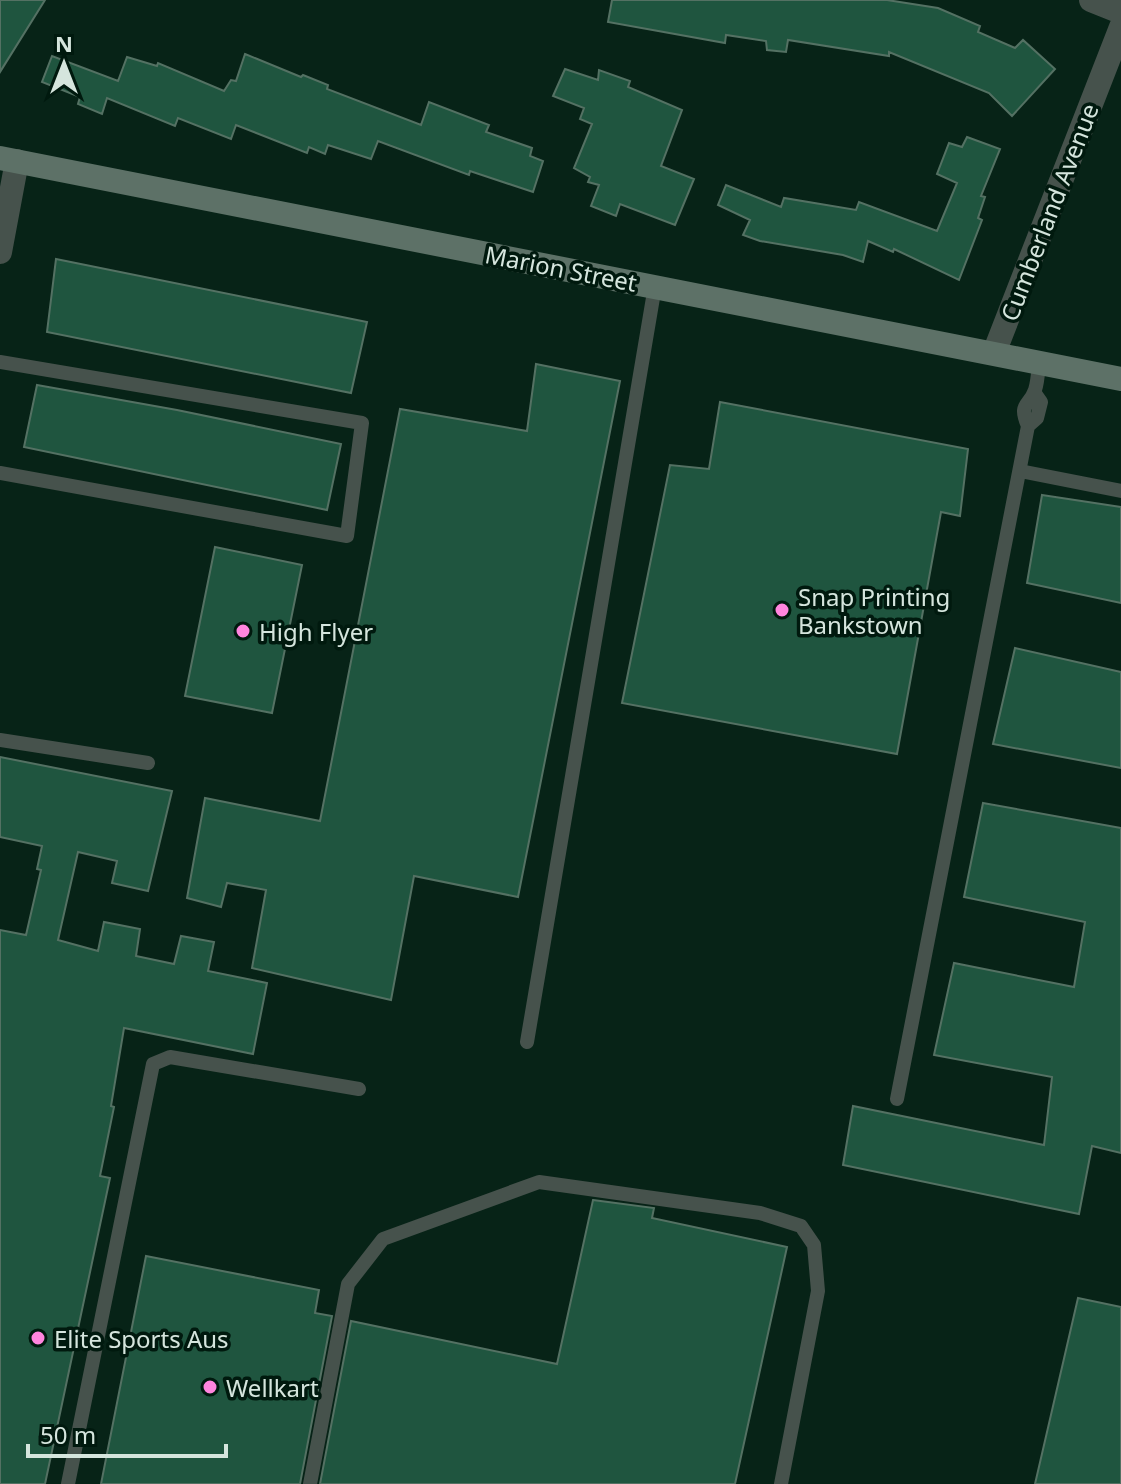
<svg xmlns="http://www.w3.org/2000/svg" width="1121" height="1484" viewBox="0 0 1121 1484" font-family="'Noto Sans',sans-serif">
  <rect width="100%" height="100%" fill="#072317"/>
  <path fill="#1f553f" stroke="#547163" stroke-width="2" d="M0,0H45L0,72Z
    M612,0H887L938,8L980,26L978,32L1015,48L1023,40L1055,69L1012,116L989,93L889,52V56L788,40L786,52L767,50L766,41L726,35L725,43L608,22Z
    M245,54L301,77L303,75L328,85L327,89L421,125L429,102L489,125L486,132L532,148L530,156L543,161L533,192L470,171L469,175L378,141L371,159L328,145L325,154L309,147L307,153L236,125L231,139L178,118L175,126L107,98L102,114L78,104L80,97L42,82L52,56L118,81L127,57L157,66L158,63L224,91L231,80L236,81Z
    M565,69L598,80L599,70L630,81L628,87L682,110L661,166L694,179L675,225L620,204L616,216L591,206L599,185L588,182L590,177L574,168L592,124L580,119L584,108L553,96Z
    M967,137L1000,149L981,196L985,197L978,218L982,220L959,280L894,249L893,252L868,241L863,262L843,255L760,241L743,235L750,220L718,205L726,185L781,207L784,198L856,210L859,202L937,231L957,183L937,174L949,143L962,147Z
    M56,259L367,322L351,393L47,332Z
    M536,364L620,381L518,897L414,876L391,1000L252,968L266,890L227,883L221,907L187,898L205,798L320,821L400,409L527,431Z
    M37,385L177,410L341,444L327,510L24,447Z
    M720,402L968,449L960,516L941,512L897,754L622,703L670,465L709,469Z
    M1042,495L1121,507V603L1027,583Z
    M215,547L302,565L272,713L185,696Z
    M1015,648L1121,672V768L993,744Z
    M0,757L172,791L148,891L112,883L117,861L78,852L58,940L98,951L104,922L140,929L136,956L174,964L181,936L214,942L208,971L267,983L253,1054L124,1028L111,1106L114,1107L100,1176L110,1178L45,1484H0V930L26,935L41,870L37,869L42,846L0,837Z
    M983,803L1121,828V1153L1092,1146L1079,1214L843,1165L853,1106L1044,1145L1052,1077L934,1055L954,963L1074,987L1085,922L964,897Z
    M593,1200L654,1208L652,1218L787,1247L735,1484H320L351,1321L557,1364Z
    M146,1256L319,1290L315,1313L332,1316L300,1484H101Z
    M1078,1298L1121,1307V1484H1035Z"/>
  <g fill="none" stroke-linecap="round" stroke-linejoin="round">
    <path stroke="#46524c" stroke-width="14" d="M0,362L362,423L347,536L0,473
      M1028,426L1037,418L1041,402L1034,392
      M1020,471L1121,491
      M0,740L148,763
      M527,1042L655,286
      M897,1099L1028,426C1018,403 1029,407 1035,390C1038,381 1038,371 1039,362
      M68,1484L153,1064L170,1057L359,1089
      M310,1484L348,1284L383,1239L539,1182L760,1213L801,1226L814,1245L818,1291L781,1484"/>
    <path stroke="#46524c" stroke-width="24" d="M1091,0L1121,12
      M994,353L1121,27"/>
    <path stroke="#46524c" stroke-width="24" d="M0,252L17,161"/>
    <path stroke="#5d7167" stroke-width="24" d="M0,158L1121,379"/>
  </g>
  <g fill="#ff85de" stroke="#00190e" stroke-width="3">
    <circle cx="782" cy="610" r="8"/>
    <circle cx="243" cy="631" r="8"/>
    <circle cx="38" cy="1338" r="8"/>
    <circle cx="210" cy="1387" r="8"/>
  </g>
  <g text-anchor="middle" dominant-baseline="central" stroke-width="7" stroke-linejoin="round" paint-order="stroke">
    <g font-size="24" fill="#d5e5dd" stroke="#00190e">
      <text transform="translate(1049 212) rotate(-69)">Cumberland Avenue</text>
      <text transform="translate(561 268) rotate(11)">Marion Street</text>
    </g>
    <g font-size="24" fill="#d5e5dd" stroke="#00190e" text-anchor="start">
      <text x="798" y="596">Snap Printing<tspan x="798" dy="28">Bankstown</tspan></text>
      <text x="259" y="631">High Flyer</text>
      <text x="54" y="1338">Elite Sports Aus</text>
      <text x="226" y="1387">Wellkart</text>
    </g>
  </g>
  <g transform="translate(64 64)" stroke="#00190e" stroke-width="6" paint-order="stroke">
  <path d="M0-6L14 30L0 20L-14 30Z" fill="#d5e5dd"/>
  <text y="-12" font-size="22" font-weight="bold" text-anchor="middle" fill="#d5e5dd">N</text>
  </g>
  <path d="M28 1444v12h198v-12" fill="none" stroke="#d5e5dd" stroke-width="4"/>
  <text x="40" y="1444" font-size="24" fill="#d5e5dd" stroke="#00190e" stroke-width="6" paint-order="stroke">50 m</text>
</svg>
